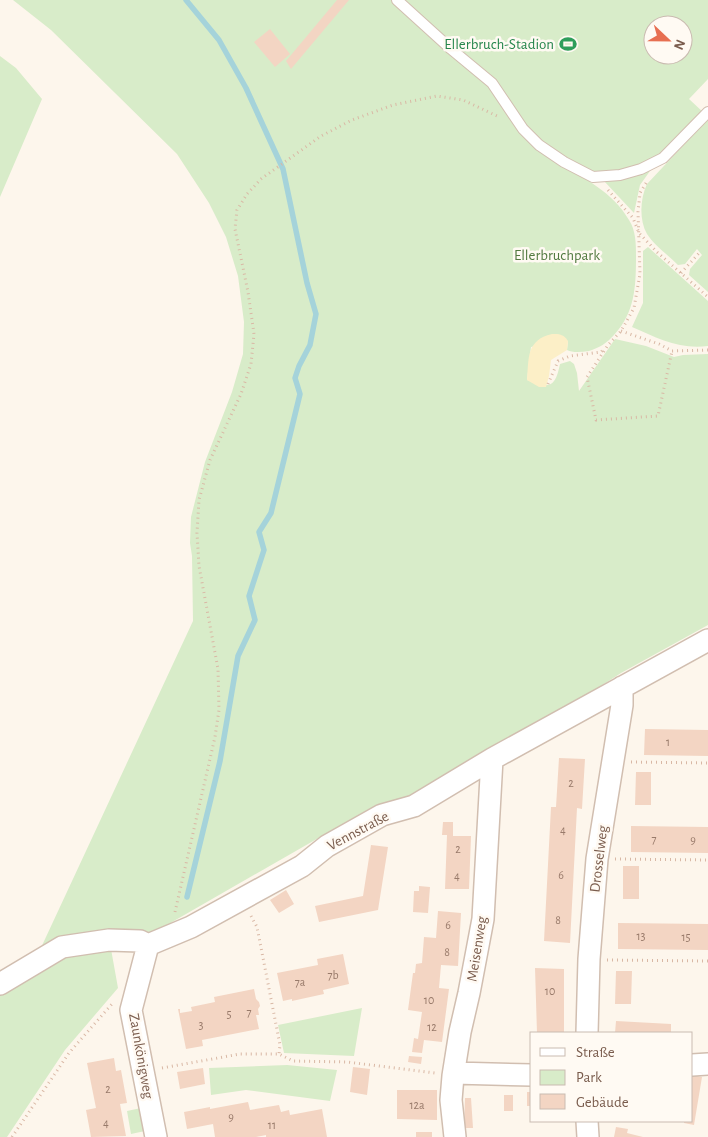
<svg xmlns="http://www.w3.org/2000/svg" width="708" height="1137" viewBox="0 0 708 1137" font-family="'Alegreya Sans',sans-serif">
  <rect width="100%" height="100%" fill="#fdf6ec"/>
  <path fill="#d8ecc9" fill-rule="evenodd" d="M13,0H708V79L689,99L704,113L683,139L641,169L593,177L555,162C583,177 613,192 629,220C636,231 636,244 636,257C636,286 635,313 614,335C607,343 599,348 589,351C581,352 573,353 567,350L568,341L531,347L527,380C549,388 555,389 560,364L570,361L574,364L577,373L579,391L615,339L646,346L674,357L683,355L708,354V625L621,673L593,691L395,806L369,809L146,937L111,949L118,988L65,1050L7,1137H0V975L39,952L193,621L192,556L190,543L191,517L205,462L232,392L243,354L244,322L238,276L226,237L209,203L177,154L51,30ZM653,25H683V55H653Z
    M0,56L16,68L42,99L0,197Z
    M708,119V292L689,275L690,269L702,255L697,249L685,264L678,265C668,255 654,245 647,234C639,220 640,199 647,184Z
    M650,171L640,185L634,213L604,181Z
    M648,247L708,301V346C680,350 657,338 632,327L643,303V251Z
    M362,1008L354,1056L284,1053L278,1025Z
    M287,1065L337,1070L330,1101L246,1090L211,1095L209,1068Z
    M141,1108L145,1131L131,1134L127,1111Z"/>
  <path fill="#fcefc7" d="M552,334C559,334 564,334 568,341L567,350L551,360L549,376L546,387H539L527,380C529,358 526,340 552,334Z"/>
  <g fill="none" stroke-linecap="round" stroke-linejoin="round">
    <path stroke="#a5d3da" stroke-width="5.5" d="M186,0L219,40L246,88L283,169L307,283L316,314L310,345L299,366L295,378L300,394L271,513L259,532L264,550L249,596L255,620L238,656L220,761L187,897"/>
  </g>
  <path fill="#f3d5c3" d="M337,0H349L291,69L286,61Z
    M270,29L290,54L275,67L254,42Z
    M645,729L708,730V756L644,755Z
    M559,758L585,759L582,809L577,808L570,943L544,941L551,807H556Z
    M636,772H651V805H635Z
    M443,822H453V836H471L469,889H445L447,835H442Z
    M631,826L708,827V853L631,852Z
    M371,845L388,847L378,910L319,922L315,906L363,896Z
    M623,866H639V899H623Z
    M419,886L430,887L428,913L413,912L414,891H419Z
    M286,890L294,904L279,913L270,900Z
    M438,911L461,913L458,966L441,965L439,988L449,989L442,1042L424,1040L422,1053L412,1052L414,1038L418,1039L422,1012L408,1010L413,973H415L416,964L422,963L424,937L436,938Z
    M618,923L708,924V950L618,949Z
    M343,954L349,984L323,990L324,994L292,1001V999L283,1001L277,973L318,965L317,959Z
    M535,968L564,969V1033H537Z
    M616,971H632L631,1004H615Z
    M254,989L256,999L259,1002L260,1006L258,1009L259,1015H256L259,1029L202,1040L203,1046L186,1049L178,1009H180V1013L192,1011L191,1007L215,1002L214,997Z
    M616,1021L671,1024V1033H615Z
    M409,1056L422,1057L421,1064L408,1062Z
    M114,1058L116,1071L121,1070L127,1103L120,1104L126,1136L91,1137L86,1110L96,1108L87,1063Z
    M353,1067L370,1069L367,1095L350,1092Z
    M203,1068L205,1084L180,1089L177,1072Z
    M692,1075L702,1077L694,1125L684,1123V1121H692Z
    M397,1090H437V1120L397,1119Z
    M527,1092H532V1106H527Z
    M504,1095H513V1111H504Z
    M465,1098H471L473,1128H464Z
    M248,1102L250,1110L279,1105L281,1112L289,1110L290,1115L322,1109L327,1137H266V1135L256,1137H215L213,1124L187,1129L184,1112L210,1107V1109Z
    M616,1127L628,1129L627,1133L643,1137H614Z
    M416,1132H432V1137H416Z"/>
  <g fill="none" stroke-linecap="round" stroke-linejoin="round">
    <g stroke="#d1beb0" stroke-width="12">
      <path id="lane" d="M397,0L451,49L492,83L523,129L539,145L564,162L593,177L620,175L641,169L663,158L708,112"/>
    </g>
    <g stroke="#d1beb0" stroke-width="24">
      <path id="street" d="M148,945L131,1010L156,1137
        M0,984L62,947L109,940L140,941L148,945L191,927L302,866L327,846L382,815L414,806L492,759L708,640
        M587,1033L589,959L597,859L622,705V687
        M692,1065L708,1064
        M454,1073L532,1075
        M587,1121L588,1137
        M455,1137L451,1100L453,1076L460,1032L469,993L483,919L492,759"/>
    </g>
    <path stroke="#d9b8a5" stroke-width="3" stroke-dasharray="1 4" stroke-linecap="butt" d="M646,183L640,193L638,212L640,274L634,308L621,331L608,345L587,377L596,420L658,416L672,351
      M608,190L633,218L639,233L657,252L708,297
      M681,273L700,252
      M621,331L659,344L672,351L708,350
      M548,384L558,361L570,356L601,352L604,349
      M631,762L708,763
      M615,859L708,860
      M175,912L215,737L219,710L218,669L199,566L197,533L199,500L210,460L241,394L251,364L254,334L248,292L235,229L237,210L247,194L261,179L321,136L352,120L393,105L437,96L463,100L497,116
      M251,916L257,927L280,1045L279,1054
      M607,960L708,961
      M162,1068L240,1054H279L293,1061L347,1062L435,1073
      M12,1137L69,1053L112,1004"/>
    <use href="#lane" stroke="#fff" stroke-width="10"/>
    <use href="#street" stroke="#fff" stroke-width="21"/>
  </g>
  <defs>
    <g id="stadium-bare" transform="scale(1.35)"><path d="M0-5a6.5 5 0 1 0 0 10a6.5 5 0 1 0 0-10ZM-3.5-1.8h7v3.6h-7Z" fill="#2e9e5b" stroke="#fffaf3" stroke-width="2.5" paint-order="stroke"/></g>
  </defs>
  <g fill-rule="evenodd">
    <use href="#stadium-bare" x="568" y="44"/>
  </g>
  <g text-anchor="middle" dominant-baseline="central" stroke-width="5" stroke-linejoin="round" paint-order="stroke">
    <g font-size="12" fill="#987a6a">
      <text x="668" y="742">1</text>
      <text x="571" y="783">2</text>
      <text x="563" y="830">4</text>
      <text x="654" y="839">7</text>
      <text x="693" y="840">9</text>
      <text x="458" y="849">2</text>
      <text x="561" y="875">6</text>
      <text x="457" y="876">4</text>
      <text x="558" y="920">8</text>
      <text x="448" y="925">6</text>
      <text x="641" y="936">13</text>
      <text x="686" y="937">15</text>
      <text x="447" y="952">8</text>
      <text x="333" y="975">7b</text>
      <text x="300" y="982">7a</text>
      <text x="550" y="991">10</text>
      <text x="429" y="1000">10</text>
      <text x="249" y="1012">7</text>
      <text x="229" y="1014">5</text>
      <text x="201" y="1025">3</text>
      <text x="432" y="1027">12</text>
      <text x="108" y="1089">2</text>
      <text x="417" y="1105">12a</text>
      <text x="231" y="1117">9</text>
      <text x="106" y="1123">4</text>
      <text x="272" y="1125">11</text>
    </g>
    <g font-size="15" fill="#27864d" stroke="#fffaf3" text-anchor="end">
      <text x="554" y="44">Ellerbruch-Stadion</text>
    </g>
    <g font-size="15" fill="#537a41" stroke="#fffaf3">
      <text x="557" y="255">Ellerbruchpark</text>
    </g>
    <g font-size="15" fill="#7a5c4d" stroke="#fffaf3">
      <text transform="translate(358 831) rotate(-28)">Vennstraße</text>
      <text transform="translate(599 859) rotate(-83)">Drosselweg</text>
      <text transform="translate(477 949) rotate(-81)">Meisenweg</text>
      <text transform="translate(141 1056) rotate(80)">Zaunkönigweg</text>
    </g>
  </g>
  <rect x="530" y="1032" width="162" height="90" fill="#fffaf3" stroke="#cabbb1"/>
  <rect x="540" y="1048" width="25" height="8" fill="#ffffff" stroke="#cabbb1"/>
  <text x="576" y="1057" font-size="15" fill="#7a5c4d">Straße</text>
  <rect x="540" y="1070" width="25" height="15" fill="#d8ecc9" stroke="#cabbb1"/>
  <text x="576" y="1082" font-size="15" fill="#7a5c4d">Park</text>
  <rect x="540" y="1094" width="25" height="15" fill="#f3d5c3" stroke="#cabbb1"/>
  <text x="576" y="1107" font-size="15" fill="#7a5c4d">Gebäude</text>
  <g transform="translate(668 40) rotate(112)"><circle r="24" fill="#fffaf3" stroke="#cabbb1"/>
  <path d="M0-4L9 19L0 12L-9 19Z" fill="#e76f51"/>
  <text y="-8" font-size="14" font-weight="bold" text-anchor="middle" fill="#7a5c4d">N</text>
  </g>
</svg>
